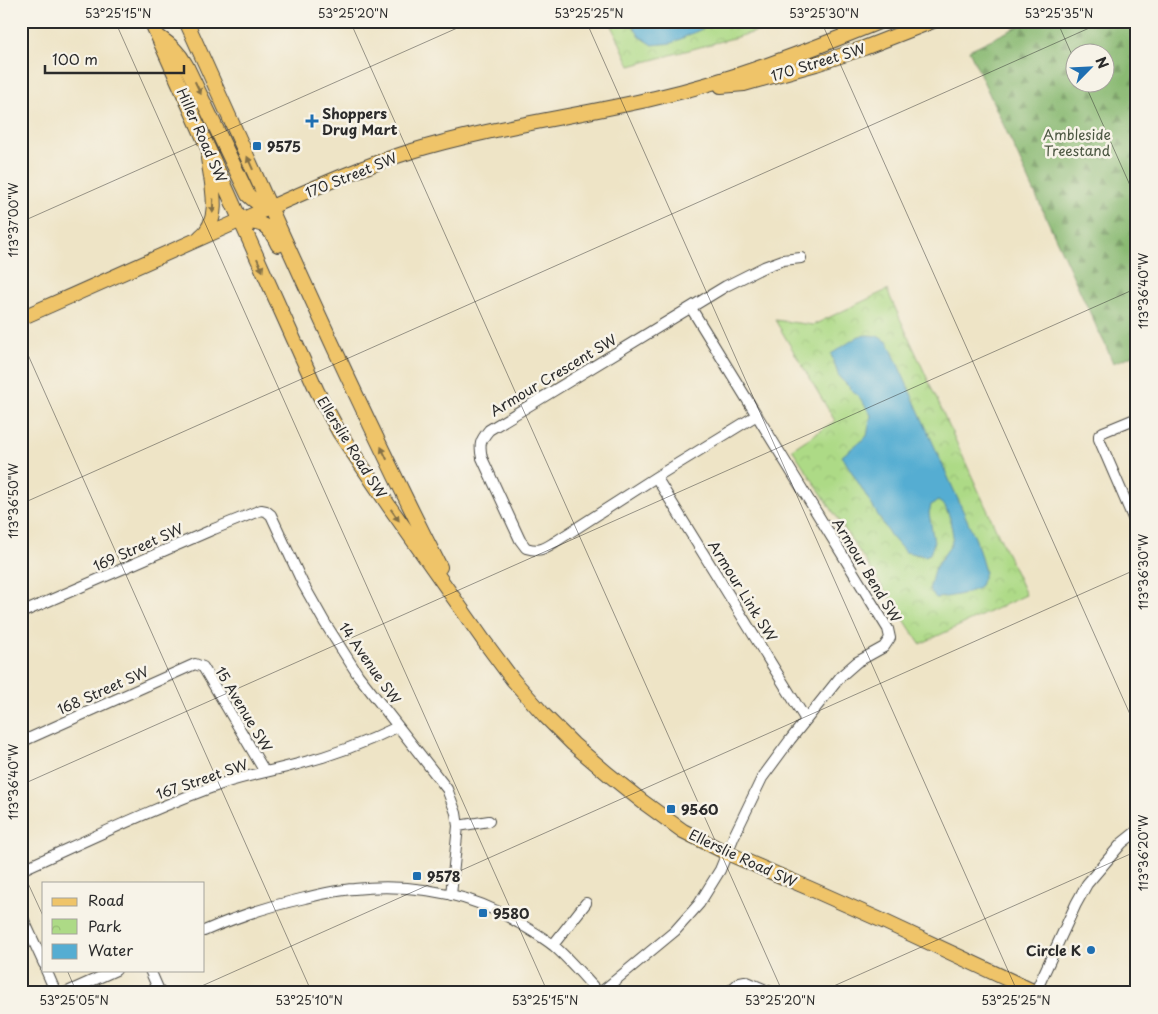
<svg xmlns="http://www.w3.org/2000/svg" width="1158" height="1014" viewBox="0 0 1158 1014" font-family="'Playpen Sans',sans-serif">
  <defs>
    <pattern id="forest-firs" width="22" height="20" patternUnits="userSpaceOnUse" patternTransform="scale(1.25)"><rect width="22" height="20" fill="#8aba73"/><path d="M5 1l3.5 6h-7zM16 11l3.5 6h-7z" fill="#71975f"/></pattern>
    <pattern id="park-crowns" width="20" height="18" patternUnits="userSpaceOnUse" patternTransform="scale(1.25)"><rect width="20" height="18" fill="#adda86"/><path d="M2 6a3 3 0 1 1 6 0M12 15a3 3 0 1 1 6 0" fill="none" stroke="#95bb74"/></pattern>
  </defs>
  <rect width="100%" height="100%" fill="#f7f3e8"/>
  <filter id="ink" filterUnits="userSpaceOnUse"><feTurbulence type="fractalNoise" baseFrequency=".02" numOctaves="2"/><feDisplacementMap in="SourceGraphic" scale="10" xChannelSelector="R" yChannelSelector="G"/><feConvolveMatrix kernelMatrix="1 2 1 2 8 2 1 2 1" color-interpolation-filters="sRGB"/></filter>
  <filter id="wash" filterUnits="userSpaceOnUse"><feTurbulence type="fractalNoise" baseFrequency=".0096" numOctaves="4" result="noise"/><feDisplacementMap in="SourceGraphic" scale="20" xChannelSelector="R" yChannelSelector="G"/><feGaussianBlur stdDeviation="1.12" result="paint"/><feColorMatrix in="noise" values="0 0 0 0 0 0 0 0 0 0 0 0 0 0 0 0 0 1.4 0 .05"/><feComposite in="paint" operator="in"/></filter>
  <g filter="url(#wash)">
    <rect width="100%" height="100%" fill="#eee4c6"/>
    <path fill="url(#forest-firs)" stroke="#5a724f" fill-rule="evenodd" d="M1030,21H1137V354L1113,363L1105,344L1097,328L969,50ZM1076,52H1106V82H1076Z"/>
    <path fill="url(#park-crowns)" stroke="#6c8258" d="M610,21H763L759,31L630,66Z
      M887,290L1026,595L920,644L792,449L835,421L775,320L813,325Z"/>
    <path fill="#55add2" stroke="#406c7e" d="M631,21H709L706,27L672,43L653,45L639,36Z
      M868,335L877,336L888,342L976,540L985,572L979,588C965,594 951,597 936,598L929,590L934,570L939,562L951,545L953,536L950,518L945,506L938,501L931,505L929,513L934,543L930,554L925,556L905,552L890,535L842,456L867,436L871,415L860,398L839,377L831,354L859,336Z"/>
  </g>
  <g filter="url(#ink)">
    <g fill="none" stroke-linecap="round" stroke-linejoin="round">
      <g stroke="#484742" stroke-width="12">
        <path id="minor" d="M757,415L656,477L555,542C543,549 540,552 526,548L520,540L482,458C479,444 480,441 489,430L726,286L764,267L783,260L801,258
          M1137,418L1103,432L1099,435V439L1137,527
          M656,477L806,720
          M21,613L214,529L261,510L266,511L271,515L303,584L325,623L358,675L447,789L456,813L458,826L451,895
          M21,742L195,664L203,667L265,772
          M458,826L489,821
          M21,870C88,840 155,807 224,783C248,775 273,771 298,764C333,755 365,743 397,727
          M21,914L44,964
          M204,931C238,916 269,906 305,898C321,894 337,890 354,889C402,884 455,890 499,912C506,915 512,919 519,923C530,930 543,937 554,946C570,960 584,977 599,993
          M553,945L586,903
          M46,970L56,993
          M150,970L160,993
          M65,993L116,970
          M600,993L675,931L699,904L720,870L734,836L762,778L790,740L841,676L857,662L884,647L890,638L888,629L691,308
          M728,993L740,982L745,981L773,993
          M1035,993L1076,904L1087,884L1122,843L1137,831"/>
      </g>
      <g stroke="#484742" stroke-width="16">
        <path id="major" d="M151,21L317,391L339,432L389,506L484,641L513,680L545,716L573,744L608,774L643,802L683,831L727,853L811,889L883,921L1037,993
          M186,21C269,204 349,388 440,567
          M159,37C171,45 179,52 186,65L248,195C255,202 261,206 270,207
          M721,86L744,84L816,64L864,48L933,21
          M241,221C264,223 268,224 278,245
          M200,237C223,221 211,181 208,158
          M21,318C94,286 167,253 239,221C295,197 351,170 409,152C490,127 574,117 655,98C733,80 808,51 881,21"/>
      </g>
      <use href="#minor" stroke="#fff" stroke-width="10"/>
      <use href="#major" stroke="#efc469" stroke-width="14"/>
    </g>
    <defs><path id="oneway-solid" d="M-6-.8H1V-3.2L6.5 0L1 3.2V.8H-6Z" transform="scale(1.25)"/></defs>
    <g fill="#837047">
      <use href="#oneway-solid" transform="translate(198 88) rotate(65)"/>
      <use href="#oneway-solid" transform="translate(250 163) rotate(-114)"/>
      <use href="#oneway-solid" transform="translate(213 206) rotate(92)"/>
      <use href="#oneway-solid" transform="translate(260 265) rotate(66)"/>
      <use href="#oneway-solid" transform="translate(384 453) rotate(-115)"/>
      <use href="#oneway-solid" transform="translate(395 515) rotate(55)"/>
    </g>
  </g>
  <path fill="none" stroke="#2b2b2b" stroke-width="1" stroke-opacity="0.45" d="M115,21L548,993M350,21L783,993M586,21L1018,993M821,21L1137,730M1057,21L1076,64M1084,82L1137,201M21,222L473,21M21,339L312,993M21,504L1105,21M21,785L1137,288M21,868L44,918M67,970L77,993M186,993L1137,569M818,993L1137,851"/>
  <g fill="#1f6fb2" stroke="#f7f3e8" stroke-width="2">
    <path d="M309.5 113.5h5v5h5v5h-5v5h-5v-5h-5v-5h5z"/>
    <rect x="252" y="141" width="10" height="10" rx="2.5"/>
    <rect x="666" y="804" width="10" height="10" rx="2.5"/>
    <rect x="412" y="871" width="10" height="10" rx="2.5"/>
    <rect x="478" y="908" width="10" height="10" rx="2.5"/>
    <circle cx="1091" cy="950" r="5"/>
  </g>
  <g text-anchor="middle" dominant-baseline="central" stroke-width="5" stroke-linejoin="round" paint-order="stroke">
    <g font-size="14" fill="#2b2b2b" stroke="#f7f3e8">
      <text transform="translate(818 62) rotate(-17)">170 Street SW</text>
      <text transform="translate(202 135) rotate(66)">Hiller Road SW</text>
      <text transform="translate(351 175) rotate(-22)">170 Street SW</text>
      <text transform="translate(553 375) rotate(-31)">Armour Crescent SW</text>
      <text transform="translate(352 447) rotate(58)">Ellerslie Road SW</text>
      <text transform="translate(138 547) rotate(-24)">169 Street SW</text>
      <text transform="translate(867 570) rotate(59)">Armour Bend SW</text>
      <text transform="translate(743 591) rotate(58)">Armour Link SW</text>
      <text transform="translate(370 663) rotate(55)">14 Avenue SW</text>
      <text transform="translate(103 690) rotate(-24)">168 Street SW</text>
      <text transform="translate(244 709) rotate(59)">15 Avenue SW</text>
      <text transform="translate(202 779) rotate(-19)">167 Street SW</text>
      <text transform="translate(743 858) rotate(25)">Ellerslie Road SW</text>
    </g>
    <g font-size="14" font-weight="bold" fill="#2b2b2b" stroke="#f7f3e8" text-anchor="start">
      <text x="322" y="113">Shoppers<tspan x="322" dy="16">Drug Mart</tspan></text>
      <text x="267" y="146">9575</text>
      <text x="681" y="809">9560</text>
      <text x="427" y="876">9578</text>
      <text x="493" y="913">9580</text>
      <text x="1081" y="950" text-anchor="end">Circle K</text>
    </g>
    <g font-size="14" fill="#4c5742" stroke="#f7f3e8">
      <text x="1077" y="134">Ambleside<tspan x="1077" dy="16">Treestand</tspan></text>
    </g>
  </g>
  <rect width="1158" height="1014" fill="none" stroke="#f7f3e8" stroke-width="55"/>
  <rect x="42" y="882" width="162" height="90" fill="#f7f3e8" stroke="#a5a39c"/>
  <rect x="52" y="898" width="25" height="8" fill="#efc469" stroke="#a5a39c"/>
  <text x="88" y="906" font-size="15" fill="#2b2b2b">Road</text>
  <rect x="52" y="919" width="25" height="15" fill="url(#park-crowns)" stroke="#a5a39c"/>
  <text x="88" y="932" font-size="15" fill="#2b2b2b">Park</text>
  <rect x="52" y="944" width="25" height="15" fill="#55add2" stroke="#a5a39c"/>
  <text x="88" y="956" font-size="15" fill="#2b2b2b">Water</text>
  <g transform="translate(1090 68) rotate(66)"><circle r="24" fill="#f7f3e8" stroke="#a5a39c"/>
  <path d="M0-4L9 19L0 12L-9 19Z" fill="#1f6fb2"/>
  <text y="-8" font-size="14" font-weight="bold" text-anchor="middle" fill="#2b2b2b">N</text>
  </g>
  <path d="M45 65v8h139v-8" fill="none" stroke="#2b2b2b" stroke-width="2.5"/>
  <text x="52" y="65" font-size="15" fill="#2b2b2b" stroke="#f7f3e8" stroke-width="4" paint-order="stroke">100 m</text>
  <rect x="28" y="28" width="1102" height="958" fill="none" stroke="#2b2b2b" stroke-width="2"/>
  <g font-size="12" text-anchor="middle" fill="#2b2b2b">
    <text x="118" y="18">53°25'15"N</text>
    <text x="353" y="18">53°25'20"N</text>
    <text x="589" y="18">53°25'25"N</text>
    <text x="824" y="18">53°25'30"N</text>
    <text x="1059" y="18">53°25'35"N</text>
    <text transform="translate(14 220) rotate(-90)" y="4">113°37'00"W</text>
    <text transform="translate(1144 291) rotate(-90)" y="4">113°36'40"W</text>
    <text transform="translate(14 501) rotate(-90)" y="4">113°36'50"W</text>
    <text transform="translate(1144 572) rotate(-90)" y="4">113°36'30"W</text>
    <text transform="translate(14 782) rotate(-90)" y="4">113°36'40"W</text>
    <text transform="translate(1144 853) rotate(-90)" y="4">113°36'20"W</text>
    <text x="74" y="1005">53°25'05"N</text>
    <text x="309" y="1005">53°25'10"N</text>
    <text x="545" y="1005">53°25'15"N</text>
    <text x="780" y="1005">53°25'20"N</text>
    <text x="1016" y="1005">53°25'25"N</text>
  </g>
</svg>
